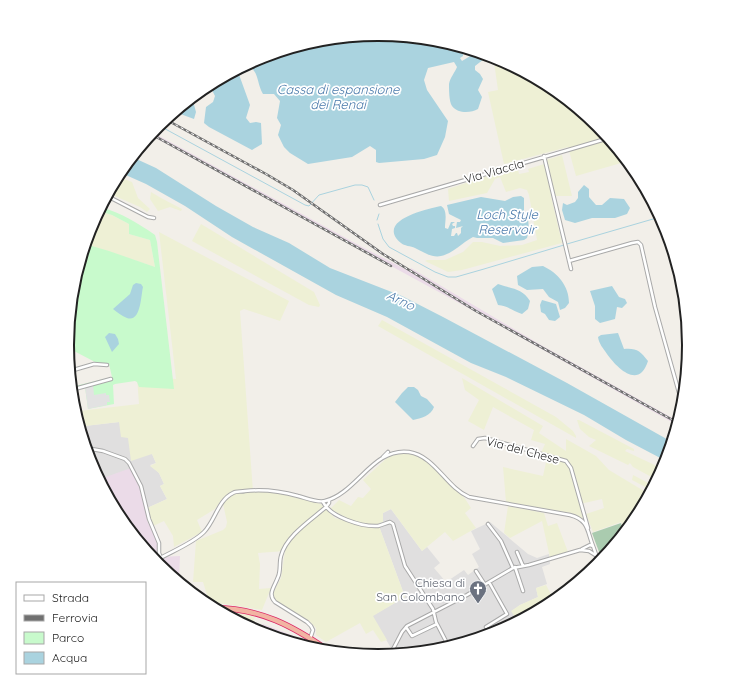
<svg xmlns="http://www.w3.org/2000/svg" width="756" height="690" viewBox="0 0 756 690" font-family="Quicksand,sans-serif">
  <rect width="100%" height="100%" fill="#f2efe9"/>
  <path fill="#e0dfdf" d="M119,422L128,437L152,454L156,463L150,465L159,473L164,484L160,486L167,499L145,509L100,479L98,467L89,458L81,432L85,431L84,426Z
    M391,509L422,551L427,547L440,563L434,568L446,582L464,570L468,575L479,567L472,554L480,549L471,531L490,522L528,554L537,558L549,554L550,564L542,567L547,584L536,588L538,597L520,605L512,611L517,620L514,623L497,632L493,627L470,640L438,650L387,655L391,648L372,616L405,597L380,529L379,522L383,513Z"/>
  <path fill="#ebdbe8" d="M152,132L364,248L409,271L411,268L541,345L678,421L677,425L472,310L150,135Z
    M89,458L98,467L100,479L131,468L140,486L148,522L158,543V557L180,556L179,578L175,579L158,565L119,518L91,464Z
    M263,624L294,636L310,648L257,631L259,627Z"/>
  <path fill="#eef0d5" d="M501,60L551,87L598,125L628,161L576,176L568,147L504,164L488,92L498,90L494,62Z
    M562,155L572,196H551L562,243L462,270L448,272L425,261L427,260H445L463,252L473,242H482L500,246L522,245L537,240L529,195L527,190L520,188L506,192L500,177L495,179L487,193L449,201L448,189L517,166L519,174L529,172L528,169L544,164L543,161Z
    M117,176L132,182L138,198L150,209L147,212L140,207L108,193Z
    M151,192L161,198L182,209L181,211L170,207L158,211L150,199Z
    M99,211L112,215L129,224V234L150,240L155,267L85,244L91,226Z
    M201,224L314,292L320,305L319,307L309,305L192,241Z
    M159,232L289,301L280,321L244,309L240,311L253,492H275L321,504L335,518L359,524L330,509L339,500L351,506L358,497L363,498L371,489L363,480L388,457L403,453L412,454L423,458L464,497L471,508L465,513L476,528L453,541L445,532L422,551L391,509L383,513V522L379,523L380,529L405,597L373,616L387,640L381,642L373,630L366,634L360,623L326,642L316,635V628L308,620L278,603L274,598L273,593L281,578L285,551L258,553L260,564L259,589L271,588L262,610L218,603L207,604L205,603L201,600L208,598L203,582H193L196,541L223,530L226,527L227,522L222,499L215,509L197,520L202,532L174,547L173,536L164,521L151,527L148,522L145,509L167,499L160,486L164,484L159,473L150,466L156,463L152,454L131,461L128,438L121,437L119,422L85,426V432H81L73,405L72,397L79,411L139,404L137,376L176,379Z
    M382,320L556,417L573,431L576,436V438L378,326Z
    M462,378L543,426L539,433L566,451V439L596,456L609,470L649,494L636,518L625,531L621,522L593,532L586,514L604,508L602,499L580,504L583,519L571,513L506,502L503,467L543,476L547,458L540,455L545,444L531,440L534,430L493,407L484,430L468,421L479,400L465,390Z
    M577,420H579L634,449V451L627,449L625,451L663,469L657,480L633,467L630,463L628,465L589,446L596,440L589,437L580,429Z
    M633,475L654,486L651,490L632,480Z
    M508,506L544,513L548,526L557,523L568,552L550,558L542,521L510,538L504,533Z
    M546,585L554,600H555L551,604L514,623L517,620L511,611L520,605L538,597L536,588Z
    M219,611L236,612L255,616L252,628Z"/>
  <path fill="#aacbaf" d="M621,523L624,533L602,560L592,533Z"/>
  <path fill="#c8facc" d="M101,207C121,213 138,223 155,235L157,242L174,389L139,387L137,382L135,381L115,384L113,385L114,404L88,409L85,387L72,392L71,387L112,377L109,364L95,362L74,351L68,353L67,345L73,284L85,244L109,251L155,267L150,240L129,234V224L112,215L99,211Z"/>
  <path fill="#e2e2e2" d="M93,385L94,395L106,393V395H109L110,402H107V405L88,409L85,387Z"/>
  <path fill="#aad3df" d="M378,34L439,40L457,45L458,51L463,54V56L460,58L462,61L477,52L495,57L484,59L475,66V70L480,74L483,79L478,90L482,97L478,109C471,113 458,114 452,106C449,102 449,89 449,84C450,78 455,72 457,67L454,62L428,68L424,80L427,90L448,121L445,137L437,155L424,159L379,163L376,162V150L370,146L352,157L308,164L290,153L284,147L278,135L281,125L277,118L280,101L274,94H263C256,82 260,73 247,64L259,58L318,40Z
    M237,69L250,105L246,118L250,123L256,122L261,123L262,144L252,150L209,127L204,123L206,107L213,102L215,96L212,90L202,89Z
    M195,95L193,101L196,112L194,119L175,112Z
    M132,157L156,168L216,206L253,227L289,243L330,268L402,296L443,317L567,383L672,442L666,461L626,440L584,415L506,377L471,363L387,317L336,295L232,237L185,206L146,184L119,172Z
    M584,185L589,189V197L596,205H602L610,198L624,199L630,208L627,214L615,218H592L575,223L565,220L562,210L563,203L567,205L575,202L578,198V192Z
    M521,196L524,198V212L528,218L529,230L527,238L524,240L503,243L493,238H477L473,237C463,242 452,254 441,256C432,258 423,252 415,248C411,246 404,246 401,243C375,221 426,209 441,206C448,210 445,221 445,228L448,229L451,222H455L452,224L453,226H455V228L452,229L451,236H454L456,233H457L458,236L461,233V228L463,226L456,228L457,222H460L461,220L449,214L447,205L481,197L505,201L513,197Z
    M543,266C558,273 569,286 569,303L565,308L560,310L558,302L549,297L543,289L527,290L518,285L517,276L532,267Z
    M136,283L141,284L143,287C141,295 141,323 127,318C122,316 117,312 113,309L130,294L133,285Z
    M498,284C511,289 522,288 530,301L528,309L522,314C513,311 508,306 498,305L492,289Z
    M612,286L619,297L625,299L627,303L622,308L617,307L615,319L600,323L595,319V306L590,291Z
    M542,300L556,304L560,317L555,321L549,320L545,314L541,312L540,305Z
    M109,333L115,334L118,339L119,344L112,352L105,337Z
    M618,333L624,349C637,348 640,351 648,361C639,390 617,368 607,354C603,348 599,344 598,337L601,335Z
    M408,387H414L418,390L421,396L427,399L434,407C431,416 421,418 413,420L395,402L402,393Z"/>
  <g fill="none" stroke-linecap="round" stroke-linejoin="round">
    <path stroke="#aad3df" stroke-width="1" d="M158,125L305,205L309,206L319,195L355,185H362L368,187L374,200
      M377,220L379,214
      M378,224L383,239L389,247L435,272L448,277H456L484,269L564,245
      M567,244L660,217"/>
    <g stroke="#a9a9a9" stroke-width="4.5">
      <path id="minor" d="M544,156L571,269
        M107,196L148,217L154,218
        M380,205L609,138
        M569,261L632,243L638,242L641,245L655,307L683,407
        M70,371L94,364L107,365
        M71,390L111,379
        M473,446L478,439L485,438L566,461L571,468L588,528
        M86,448L103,451L125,459L129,463L141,486L149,519L159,543V553L161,558
        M383,457L388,452
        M323,502C330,517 362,527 378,526C382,525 386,523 390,522L393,524L405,566L433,609L436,622L449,647
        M488,524L501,541L513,568
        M582,549L590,545L593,546L599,563
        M517,552L523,566
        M155,561C170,552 192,544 204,532C215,521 218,500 233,493C236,491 241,492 245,491C264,489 280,491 298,496C306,498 317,503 325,501C357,493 373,447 409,452C435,456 446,487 469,497L570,515C589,520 587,531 593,546
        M515,567L523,591
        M476,571L485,585
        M406,627L412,636L437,624
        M486,627L507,614L489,582
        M261,633L269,635
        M311,636L313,630L311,626L307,622L275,602C267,594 275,586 278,577C281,571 279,563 281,556C286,536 311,520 326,507L329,503V500
        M303,646L306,643
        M420,652L438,647L447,642
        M390,655L402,632L407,626L467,595L513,568L529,565L580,550L589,551L597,556"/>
    </g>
    <g stroke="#dc2a67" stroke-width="6">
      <path id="trunk" d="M214,608C260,608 293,626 329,651"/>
    </g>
    <use href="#minor" stroke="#fff" stroke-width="2.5"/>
    <use href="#trunk" stroke="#f2b4a3" stroke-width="4.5"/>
    <g stroke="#707070" stroke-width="2.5">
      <path id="rail" d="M165,119L266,174L293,190L383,254L476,311L678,423
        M151,134L391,266"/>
    </g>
    <use href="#rail" stroke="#fff" stroke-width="1" stroke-dasharray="3" stroke-linecap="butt"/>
  </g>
  <defs>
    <g id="church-pin" transform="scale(0.9)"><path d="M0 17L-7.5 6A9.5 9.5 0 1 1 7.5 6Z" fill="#6b7280" stroke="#fff"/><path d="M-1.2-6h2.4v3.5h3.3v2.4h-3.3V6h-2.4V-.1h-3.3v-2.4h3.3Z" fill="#fff"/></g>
  </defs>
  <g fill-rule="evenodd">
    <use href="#church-pin" x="478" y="589"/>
  </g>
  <g text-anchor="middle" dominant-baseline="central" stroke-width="3.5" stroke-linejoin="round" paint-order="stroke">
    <g font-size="12" fill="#222" stroke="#fff">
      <text transform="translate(494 171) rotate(-16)">Via Viaccia</text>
      <text transform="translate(523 450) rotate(15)">Via del Chese</text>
    </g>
    <g font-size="12" fill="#5b616d" stroke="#fff" text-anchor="end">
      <text x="465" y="582">Chiesa di<tspan x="465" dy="14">San Colombano</tspan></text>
    </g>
    <g font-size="13" font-style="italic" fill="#4a7aab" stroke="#fff">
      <text x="338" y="89">Cassa di espansione<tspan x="338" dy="15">dei Renai</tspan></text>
      <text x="507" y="214">Loch Style<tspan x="507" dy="15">Reservoir</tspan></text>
      <text transform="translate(401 300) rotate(26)">Arno</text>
    </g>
  </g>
  <path d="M0 0H756V690H0ZM74 345a304 304 0 1 1 608 0a304 304 0 1 1-608 0Z" fill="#fff" fill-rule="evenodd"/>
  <path fill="none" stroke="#222" stroke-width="2" d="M74 345a304 304 0 1 1 608 0a304 304 0 1 1-608 0Z"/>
  <rect x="16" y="582" width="130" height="92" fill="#ffffff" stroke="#a7a7a7"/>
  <rect x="24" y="595" width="20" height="6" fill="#ffffff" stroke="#a7a7a7"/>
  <text x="52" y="602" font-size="12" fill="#222222">Strada</text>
  <rect x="24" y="615" width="20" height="6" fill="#707070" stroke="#a7a7a7"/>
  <text x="52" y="622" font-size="12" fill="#222222">Ferrovia</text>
  <rect x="24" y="632" width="20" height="12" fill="#c8facc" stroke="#a7a7a7"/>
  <text x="52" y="642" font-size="12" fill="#222222">Parco</text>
  <rect x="24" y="652" width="20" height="12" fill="#aad3df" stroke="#a7a7a7"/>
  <text x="52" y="662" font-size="12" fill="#222222">Acqua</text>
</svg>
